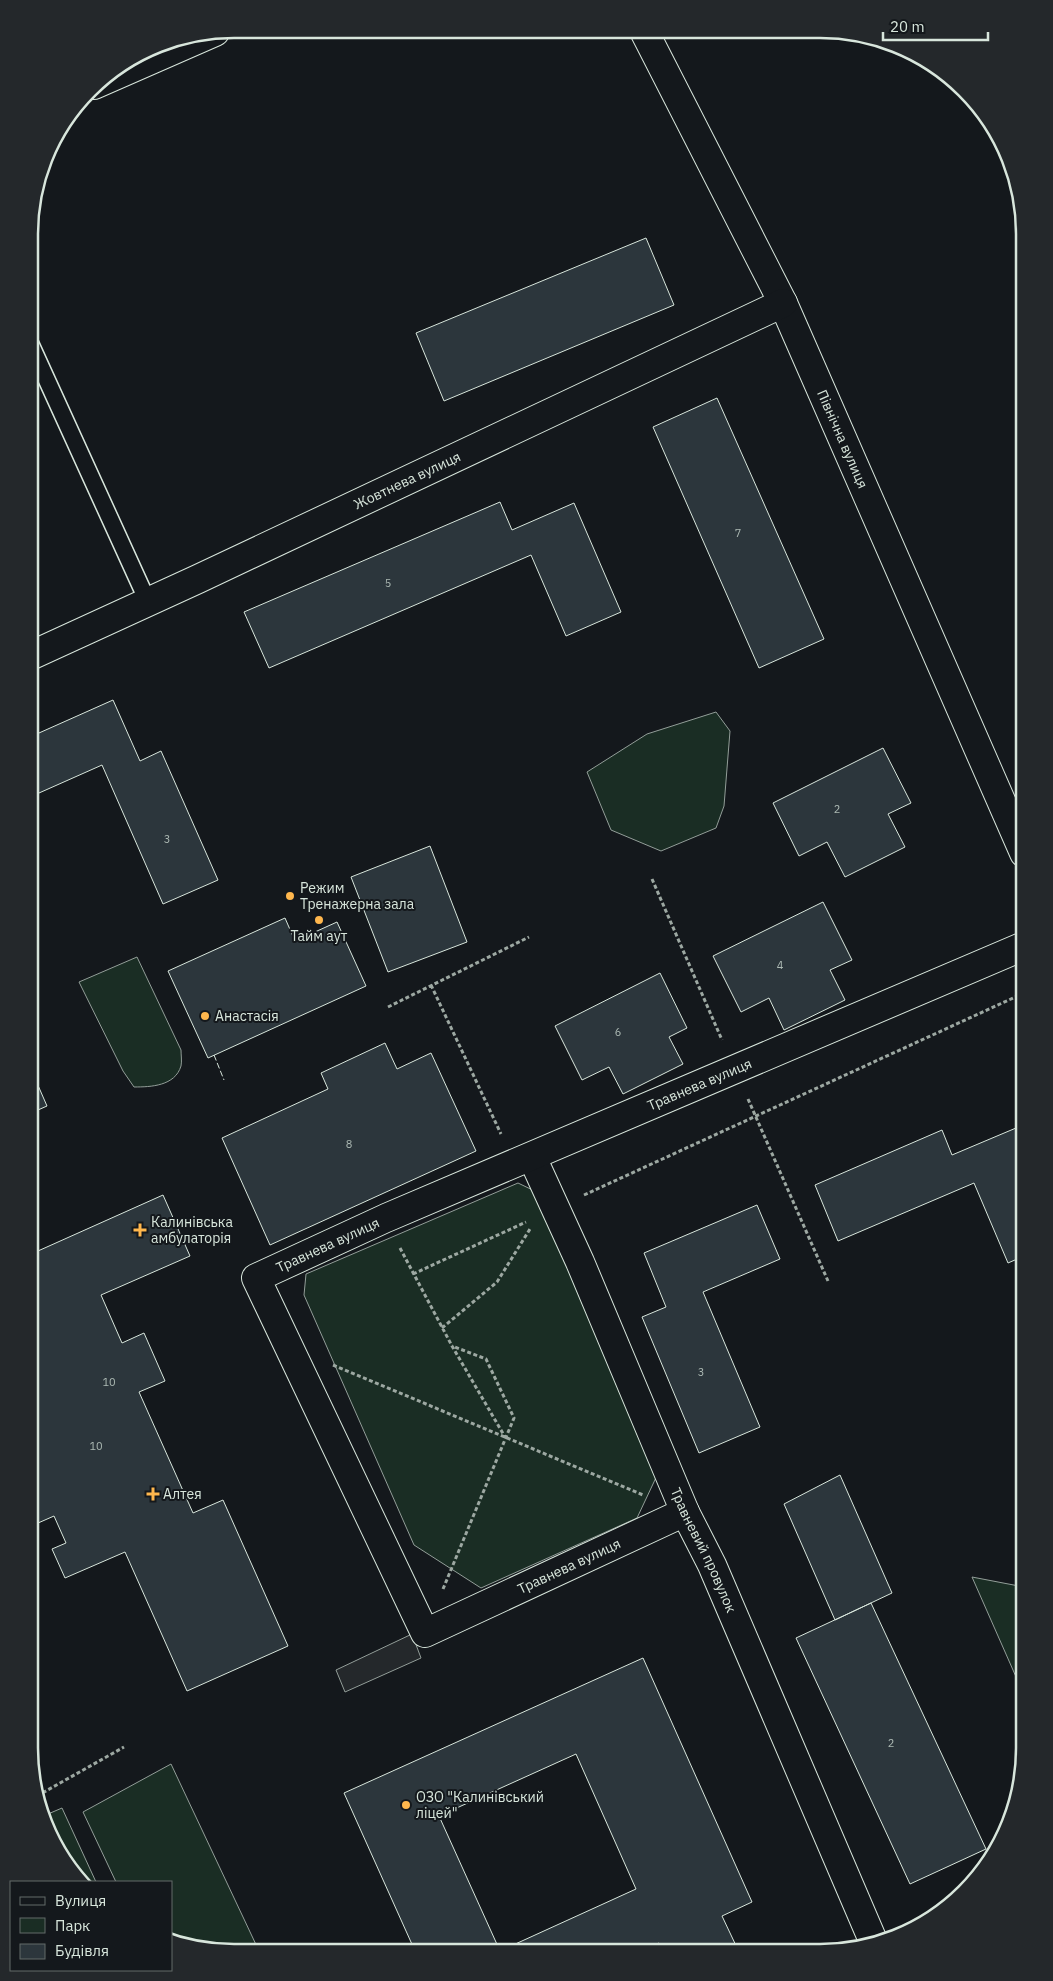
<svg xmlns="http://www.w3.org/2000/svg" width="1053" height="1981" viewBox="0 0 1053 1981" font-family="'IBM Plex Sans',sans-serif">
  <rect width="100%" height="100%" fill="#14181c"/>
  <path fill="#1a2d24" stroke="#939e99" d="M716,712L730,731L724,806L716,828L661,851L611,830L587,772L647,734Z
    M137,957L181,1050C181,1055 182,1061 181,1066C175,1086 151,1087 134,1087L123,1071L79,982Z
    M518,1183L543,1195L661,1467L637,1518L481,1588L414,1545L304,1295L306,1274Z
    M972,1577L1024,1587V1695Z
    M171,1764L259,1951L206,1950L171,1941V1882H116L83,1812Z
    M62,1808L96,1882H83L63,1862L41,1817Z"/>
  <path fill="#24282b" stroke="#939e99" d="M412,1634L421,1658L345,1692L336,1670Z"/>
  <path fill="#2c363c" stroke="#d8e6dc" fill-rule="evenodd" d="M646,238L674,305L444,401L416,333Z
    M717,398L824,639L759,668L653,427Z
    M500,502L512,530L574,503L621,612L566,636L531,555L269,668L244,612Z
    M113,700L140,761L161,751L218,880L163,904L102,765L30,797V737Z
    M883,748L911,803L888,814L905,847L845,877L827,842L799,856L773,803Z
    M430,846L467,942L388,972L351,877Z
    M823,902L852,960L830,970L845,1000L784,1030L769,998L741,1012L713,956Z
    M285,918L295,941L337,922L366,986L208,1058L168,971Z
    M660,973L687,1028L669,1037L683,1064L623,1094L609,1067L582,1080L555,1026Z
    M385,1043L397,1069L431,1053L476,1151L270,1245L222,1138L328,1089L321,1073Z
    M30,1067L47,1106L29,1114Z
    M1016,1128L1024,1148V1256L1008,1263L974,1183L838,1241L815,1185L942,1130L952,1155Z
    M163,1195L190,1256L101,1295L122,1343L144,1333L165,1381L139,1392L193,1513L223,1500L288,1646L187,1691L125,1552L65,1578L52,1549L66,1543L54,1516L29,1527V1317L31,1316L29,1311V1255Z
    M757,1205L780,1259L703,1292L760,1427L699,1453L642,1317L666,1307L644,1253Z
    M840,1475L892,1593L835,1620L784,1504Z
    M871,1603L986,1849L910,1884L796,1638Z
    M643,1658L752,1902L722,1916L739,1952L753,1946L755,1952H662L659,1943L640,1952L415,1951L344,1793ZM576,1754L636,1889L500,1951L439,1816Z"/>
  <g fill="none" stroke-linecap="round" stroke-linejoin="round">
    <g stroke="#d8e6dc" stroke-width="19">
      <path id="lane" d="M30,343L148,602"/>
    </g>
    <g stroke="#d8e6dc" stroke-width="30">
      <g id="street">
        <path id="s1" d="M644,31L783,303L1024,853"/>
        <path d="M94,85L215,32"/>
        <path id="s2" d="M30,656L198,579L783,303"/>
        <path id="s3" d="M532,1157L580,1262L685,1512L712,1565L874,1943"/>
        <path id="s4" d="M685,1512L425,1633L256,1278L386,1218L1024,946"/>
      </g>
    </g>
    <path stroke="#9da8a2" stroke-width="3" stroke-dasharray="4 2.5" stroke-linecap="butt" d="M652,879L722,1040
      M431,985L501,1134
      M388,1007L529,937
      M748,1099L828,1281
      M29,1157L38,1162
      M584,1195L1024,993
      M400,1248L452,1346L505,1437
      M413,1274L526,1222
      M442,1328L497,1282L530,1229
      M333,1365L643,1495
      M443,1589L514,1418L486,1359L452,1346
      M37,1796L124,1747"/>
    <use href="#lane" stroke="#14181c" stroke-width="16"/>
    <use href="#street" stroke="#14181c" stroke-width="28"/>
    <path stroke="#d8e6dc" stroke-width="1" stroke-dasharray="6 2.5" stroke-linecap="butt" d="M214,1055L224,1080"/>
  </g>
  <g fill="#ffb74d" stroke="#14181c" stroke-width="2">
    <circle cx="290" cy="896" r="5"/>
    <circle cx="319" cy="920" r="5"/>
    <circle cx="205" cy="1016" r="5"/>
    <path d="M137.5 1222.5h5v5h5v5h-5v5h-5v-5h-5v-5h5z"/>
    <path d="M150.5 1486.5h5v5h5v5h-5v5h-5v-5h-5v-5h5z"/>
    <circle cx="406" cy="1805" r="5"/>
  </g>
  <g text-anchor="middle" dominant-baseline="central" stroke-width="4" stroke-linejoin="round" paint-order="stroke">
    <g font-size="11" fill="#adbab4">
      <text x="738" y="533">7</text>
      <text x="388" y="583">5</text>
      <text x="837" y="809">2</text>
      <text x="167" y="839">3</text>
      <text x="780" y="965">4</text>
      <text x="618" y="1032">6</text>
      <text x="349" y="1144">8</text>
      <text x="701" y="1372">3</text>
      <text x="109" y="1382">10</text>
      <text x="96" y="1446">10</text>
      <text x="891" y="1743">2</text>
    </g>
    <g font-size="14" fill="#d8e6dc" stroke="#14181c">
      <text stroke="none"><textPath href="#s1" startOffset="454">Північна вулиця</textPath></text>
      <text stroke="none"><textPath href="#s2" startOffset="416">Жовтнева вулиця</textPath></text>
      <text stroke="none"><textPath href="#s4" startOffset="1164">Травнева вулиця</textPath></text>
      <text stroke="none"><textPath href="#s4" startOffset="759">Травнева вулиця</textPath></text>
      <text stroke="none"><textPath href="#s3" startOffset="429">Травневий провулок</textPath></text>
      <text transform="translate(569 1566) rotate(-25)">Травнева вулиця</text>
    </g>
    <g font-size="14" fill="#d8e6dc" stroke="#14181c" text-anchor="start">
      <text x="300" y="888">Режим<tspan x="300" dy="16">Тренажерна зала</tspan></text>
      <text x="319" y="936" text-anchor="middle">Тайм аут</text>
      <text x="215" y="1016">Анастасія</text>
      <text x="151" y="1222">Калинівська<tspan x="151" dy="16">амбулаторія</tspan></text>
      <text x="163" y="1494">Алтея</text>
      <text x="416" y="1797">ОЗО "Калинівський<tspan x="416" dy="16">ліцей"</tspan></text>
    </g>
  </g>
  <path d="M0 0H1053V1981H0ZM234 38H820A196 196 0 0 1 1016 234V1748A196 196 0 0 1 820 1944H234A196 196 0 0 1 38 1748V234A196 196 0 0 1 234 38Z" fill="#24282b" fill-rule="evenodd"/>
  <path fill="none" stroke="#d8e6dc" stroke-width="2.5" d="M234 38H820A196 196 0 0 1 1016 234V1748A196 196 0 0 1 820 1944H234A196 196 0 0 1 38 1748V234A196 196 0 0 1 234 38Z"/>
  <rect x="10" y="1881" width="162" height="90" fill="#14181c" stroke="#626a69"/>
  <rect x="20" y="1897" width="25" height="8" fill="#14181c" stroke="#626a69"/>
  <text x="55" y="1906" font-size="15" fill="#d8e6dc">Вулиця</text>
  <rect x="20" y="1918" width="25" height="15" fill="#1a2d24" stroke="#626a69"/>
  <text x="55" y="1931" font-size="15" fill="#d8e6dc">Парк</text>
  <rect x="20" y="1944" width="25" height="15" fill="#2c363c" stroke="#626a69"/>
  <text x="55" y="1956" font-size="15" fill="#d8e6dc">Будівля</text>
  <path d="M883 32v8h105v-8" fill="none" stroke="#d8e6dc" stroke-width="2.5"/>
  <text x="890" y="32" font-size="15" fill="#d8e6dc" stroke="#14181c" stroke-width="4" paint-order="stroke">20 m</text>
</svg>
